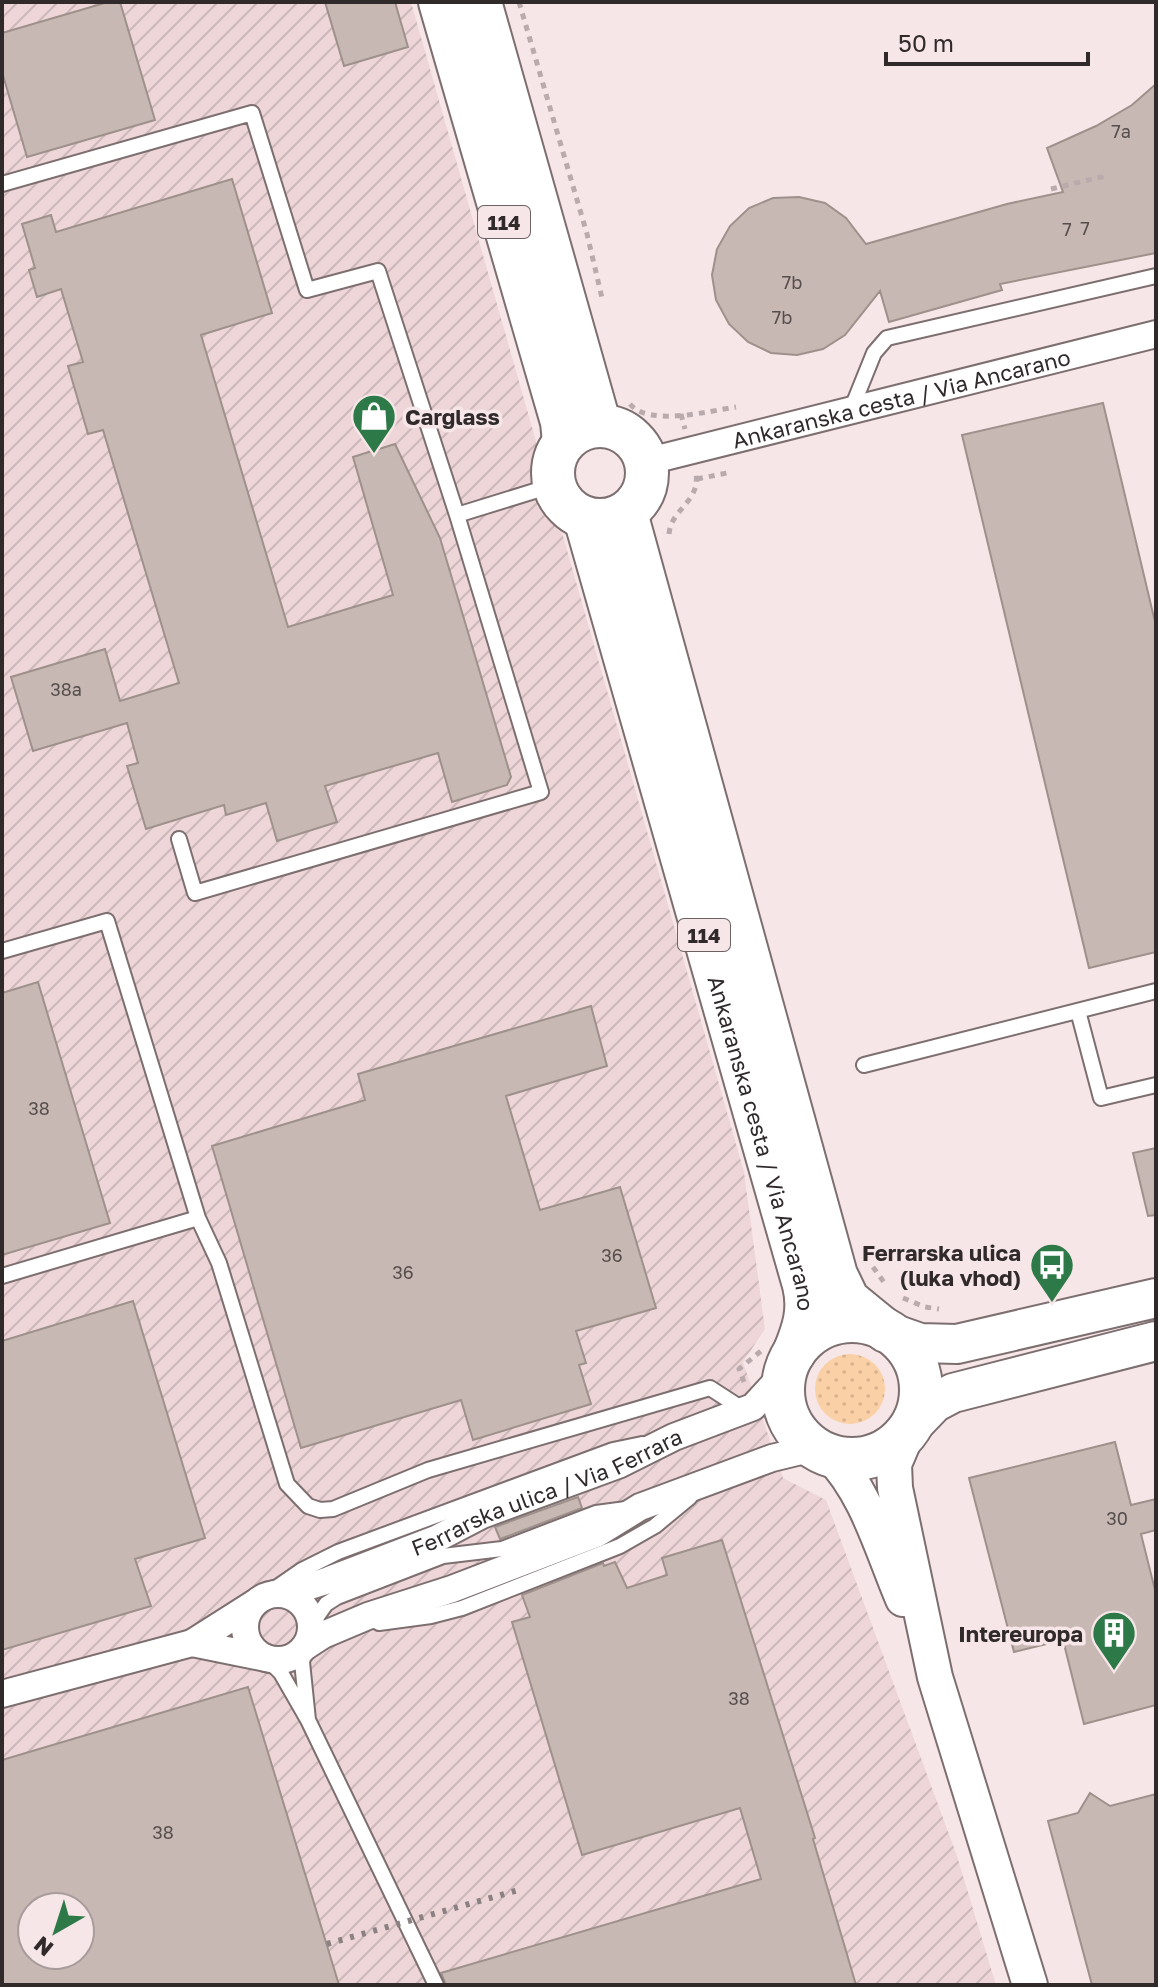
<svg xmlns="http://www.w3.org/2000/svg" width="1158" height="1987" viewBox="0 0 1158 1987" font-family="'Golos Text',sans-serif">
  <defs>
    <pattern id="industrial-furrows" width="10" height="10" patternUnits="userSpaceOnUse" patternTransform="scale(2)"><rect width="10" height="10" fill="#eed6d8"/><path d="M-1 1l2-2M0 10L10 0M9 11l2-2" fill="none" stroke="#ccb8ba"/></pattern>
    <pattern id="grass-dots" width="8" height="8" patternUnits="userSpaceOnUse" patternTransform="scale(2)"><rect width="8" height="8" fill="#fad0a6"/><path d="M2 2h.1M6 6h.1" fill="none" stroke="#d7b38f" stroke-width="1.8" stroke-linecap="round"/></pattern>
  </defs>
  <rect width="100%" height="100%" fill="#f7e6e8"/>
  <path fill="url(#industrial-furrows)" fill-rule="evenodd" d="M2,2H411L744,1172L765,1329L743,1362L783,1478L826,1500L957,1856L996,1985H2ZM32,1907H80V1955H32Z"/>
  <path fill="url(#grass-dots)" d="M815 1389a35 35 0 1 1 70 0a35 35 0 1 1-70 0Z"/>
  <path fill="#c7b8b3" stroke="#9e908b" stroke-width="2" fill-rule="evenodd" d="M108,2H120L155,120L27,157L2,72V33Z
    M325,2H395L408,47L344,66Z
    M1156,84V253L1000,284L1002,290L889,322L880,291L845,335L823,349L797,355L771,353L748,342L729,324L716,300L712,275L717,249L730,226L749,208L773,198L799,197L825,203L846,218L866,244L1007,204L1063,192L1047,148L1096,126L1132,105Z
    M232,179L272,313L201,335L288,627L393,595L353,457L395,444L440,538L511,777L507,785L452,802L438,753L325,786L337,822L277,841L266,803L226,815L224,805L146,829L127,766L138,763L127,723L33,751L11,677L105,649L120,701L179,683L103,430L88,434L68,366L83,362L61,289L37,297L29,270L35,268L22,224L51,215L56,232Z
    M1103,403L1156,626V952L1089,968L962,435Z
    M38,982L110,1223L2,1255V993Z
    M591,1006L607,1066L506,1096L540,1210L620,1187L656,1308L576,1331L586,1363L579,1365L591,1404L473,1440L461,1400L301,1448L212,1146L365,1100L358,1074Z
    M1156,1148V1215L1148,1216L1133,1153Z
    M133,1301L205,1538L135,1559L151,1606L2,1650V1341Z
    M1115,1442L1131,1505L1156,1499V1530L1141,1534L1156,1594V1705L1084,1724L1063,1640L1014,1652L969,1478Z
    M578,1497L582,1508L500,1539L495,1527Z
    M722,1540L815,1838L813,1839L856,1985H446L441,1973L761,1879L740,1808L582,1855L512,1622L530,1617L522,1595L603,1563L604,1566L615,1562L627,1588L667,1575L662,1558Z
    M248,1687L339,1985H2V1760ZM32,1907H80V1955H32Z
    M1090,1793L1110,1806L1156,1794V1985H1092L1048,1821L1078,1813Z"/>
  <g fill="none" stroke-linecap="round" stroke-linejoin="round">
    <g stroke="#7d6f70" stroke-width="18">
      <path id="service" d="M2,184L252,113L307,290L378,271L457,515
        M851,410L874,353L887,338L1156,276
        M179,839L195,893L541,792L457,515L554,485
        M2,951L107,921L198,1218
        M1078,1011L1101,1098L1156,1085
        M864,1065L1156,991
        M2,1276L198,1218L219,1263L287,1484L308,1506L320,1510L333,1509L428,1470L710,1388L744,1410
        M276,1588L302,1570L338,1552L613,1450L642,1444
        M379,1623L431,1616L462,1608L620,1546L655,1526L690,1497
        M311,1625L326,1604L337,1597L443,1556L502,1549L596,1513L626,1509
        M266,1658L281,1673L308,1720L302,1662L306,1646
        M308,1720L436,1985"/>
    </g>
    <g stroke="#7d6f70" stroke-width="30">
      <g id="minor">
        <path id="s1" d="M645,462L1156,334"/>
        <path id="s2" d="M274,1594L298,1590L329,1580L436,1539L482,1515L618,1465L674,1437L753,1407L776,1382L794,1353"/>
        <circle cx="278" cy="1627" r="33"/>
        <path d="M255,1603L192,1643L266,1658"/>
        <path d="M306,1646L323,1635L368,1616L452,1589L598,1533L640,1507L772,1458L805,1450L829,1454"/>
        <path d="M2,1694L192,1643"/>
      </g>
    </g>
    <g stroke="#7d6f70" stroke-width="38">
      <path id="tertiary" d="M909,1429L894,1464L895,1488L935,1677L1030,1985
        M829,1454C867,1492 882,1550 903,1599"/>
    </g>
    <g stroke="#7d6f70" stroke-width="42">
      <path id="secondary" d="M886,1331L920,1343L957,1344L1156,1298
        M909,1429L934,1403L953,1393L1156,1341"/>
    </g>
    <g stroke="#7d6f70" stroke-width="46">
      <g id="primary">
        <path d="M440,2L562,422L564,442"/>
        <path d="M480,2L600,426"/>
        <circle cx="600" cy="473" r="47"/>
        <path d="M626,513L836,1275L848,1300L886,1331"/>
        <path id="s3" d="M585,518L804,1285C810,1310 804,1329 794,1353"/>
        <circle cx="852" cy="1390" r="69"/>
      </g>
    </g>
    <path stroke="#b9abad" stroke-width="5" stroke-dasharray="6 6" stroke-linecap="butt" d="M519,2L587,234L602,298
      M1051,189L1101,177L1103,184
      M630,404C649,427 709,411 736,407
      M681,414L685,429
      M697,479L732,472
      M669,534C671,509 700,502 696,474
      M873,1267L886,1285
      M903,1298L925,1307L939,1309
      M744,1382L739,1369L761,1351"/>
    <use href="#service" stroke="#fff" stroke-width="14"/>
    <use href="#minor" stroke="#fff" stroke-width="26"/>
    <use href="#tertiary" stroke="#fff" stroke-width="34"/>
    <use href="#secondary" stroke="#fff" stroke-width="38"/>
    <use href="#primary" stroke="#fff" stroke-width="42"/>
    <path stroke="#8b8082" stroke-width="6" stroke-dasharray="4 8" stroke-linecap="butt" d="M327,1944L522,1889"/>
  </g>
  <defs>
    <g id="shop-pin" transform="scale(2.3)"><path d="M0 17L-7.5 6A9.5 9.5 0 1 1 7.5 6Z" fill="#2d7948" stroke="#f7e6e8"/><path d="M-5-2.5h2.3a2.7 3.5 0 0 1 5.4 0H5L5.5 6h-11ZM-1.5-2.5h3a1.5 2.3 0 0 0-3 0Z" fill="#fff"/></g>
    <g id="bus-pin" transform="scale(2.3)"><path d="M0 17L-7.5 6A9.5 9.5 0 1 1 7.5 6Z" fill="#2d7948" stroke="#f7e6e8"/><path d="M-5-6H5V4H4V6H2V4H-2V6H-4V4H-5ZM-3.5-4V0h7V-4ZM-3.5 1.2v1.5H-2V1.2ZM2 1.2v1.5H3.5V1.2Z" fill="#fff"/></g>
    <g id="building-pin" transform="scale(2.3)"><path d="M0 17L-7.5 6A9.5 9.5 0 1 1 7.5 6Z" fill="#2d7948" stroke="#f7e6e8"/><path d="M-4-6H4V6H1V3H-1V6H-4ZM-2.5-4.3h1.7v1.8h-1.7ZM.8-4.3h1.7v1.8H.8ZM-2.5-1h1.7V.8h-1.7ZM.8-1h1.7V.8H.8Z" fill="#fff"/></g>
  </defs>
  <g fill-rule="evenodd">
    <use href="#shop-pin" x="374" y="416"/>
    <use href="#bus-pin" x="1052" y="1265"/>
    <use href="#building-pin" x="1114" y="1633"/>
  </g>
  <g text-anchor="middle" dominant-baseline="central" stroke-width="7" stroke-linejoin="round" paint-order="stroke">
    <g font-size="18" fill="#564e4d">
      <text x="1121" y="131">7a</text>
      <text x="1085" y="228">7</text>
      <text x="1067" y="229">7</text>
      <text x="792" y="282">7b</text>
      <text x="782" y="317">7b</text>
      <text x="66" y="689">38a</text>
      <text x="39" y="1108">38</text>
      <text x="612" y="1255">36</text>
      <text x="403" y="1272">36</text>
      <text x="1117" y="1518">30</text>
      <text x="739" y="1698">38</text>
      <text x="163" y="1832">38</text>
    </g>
    <g fill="#f7e6e8" stroke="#6c6264" stroke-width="2">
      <rect x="478" y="206" width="52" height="32" rx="6"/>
      <rect x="678" y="919" width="52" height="32" rx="6"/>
    </g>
    <g font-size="20" font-weight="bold" fill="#302a2b">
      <text x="504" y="222">114</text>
      <text x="704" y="935">114</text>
    </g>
    <g font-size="22" fill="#302a2b" stroke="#f7e6e8">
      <text stroke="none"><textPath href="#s1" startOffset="264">Ankaranska cesta / Via Ancarano</textPath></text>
      <text stroke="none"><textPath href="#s3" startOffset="650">Ankaranska cesta / Via Ancarano</textPath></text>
      <text stroke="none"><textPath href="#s2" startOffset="292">Ferrarska ulica / Via Ferrara</textPath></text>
    </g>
    <g font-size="22" font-weight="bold" fill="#302a2b" stroke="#f7e6e8" text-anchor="end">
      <text x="405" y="416" text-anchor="start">Carglass</text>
      <text x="1021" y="1252">Ferrarska ulica<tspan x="1021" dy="25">(luka vhod)</tspan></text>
      <text x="1083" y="1633">Intereuropa</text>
    </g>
  </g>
  <rect width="1158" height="1987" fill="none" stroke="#302a2b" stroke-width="8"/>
  <g transform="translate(56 1931) rotate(219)"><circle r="38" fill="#f7e6e8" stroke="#a79b9c" stroke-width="2"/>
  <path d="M0-6L14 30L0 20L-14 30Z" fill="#2d7948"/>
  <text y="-12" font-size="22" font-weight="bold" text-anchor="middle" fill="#302a2b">N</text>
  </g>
  <path d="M886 52v12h202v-12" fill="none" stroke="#302a2b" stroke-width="4"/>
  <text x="898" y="52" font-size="24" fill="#302a2b" stroke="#f7e6e8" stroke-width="6" paint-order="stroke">50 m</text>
</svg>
